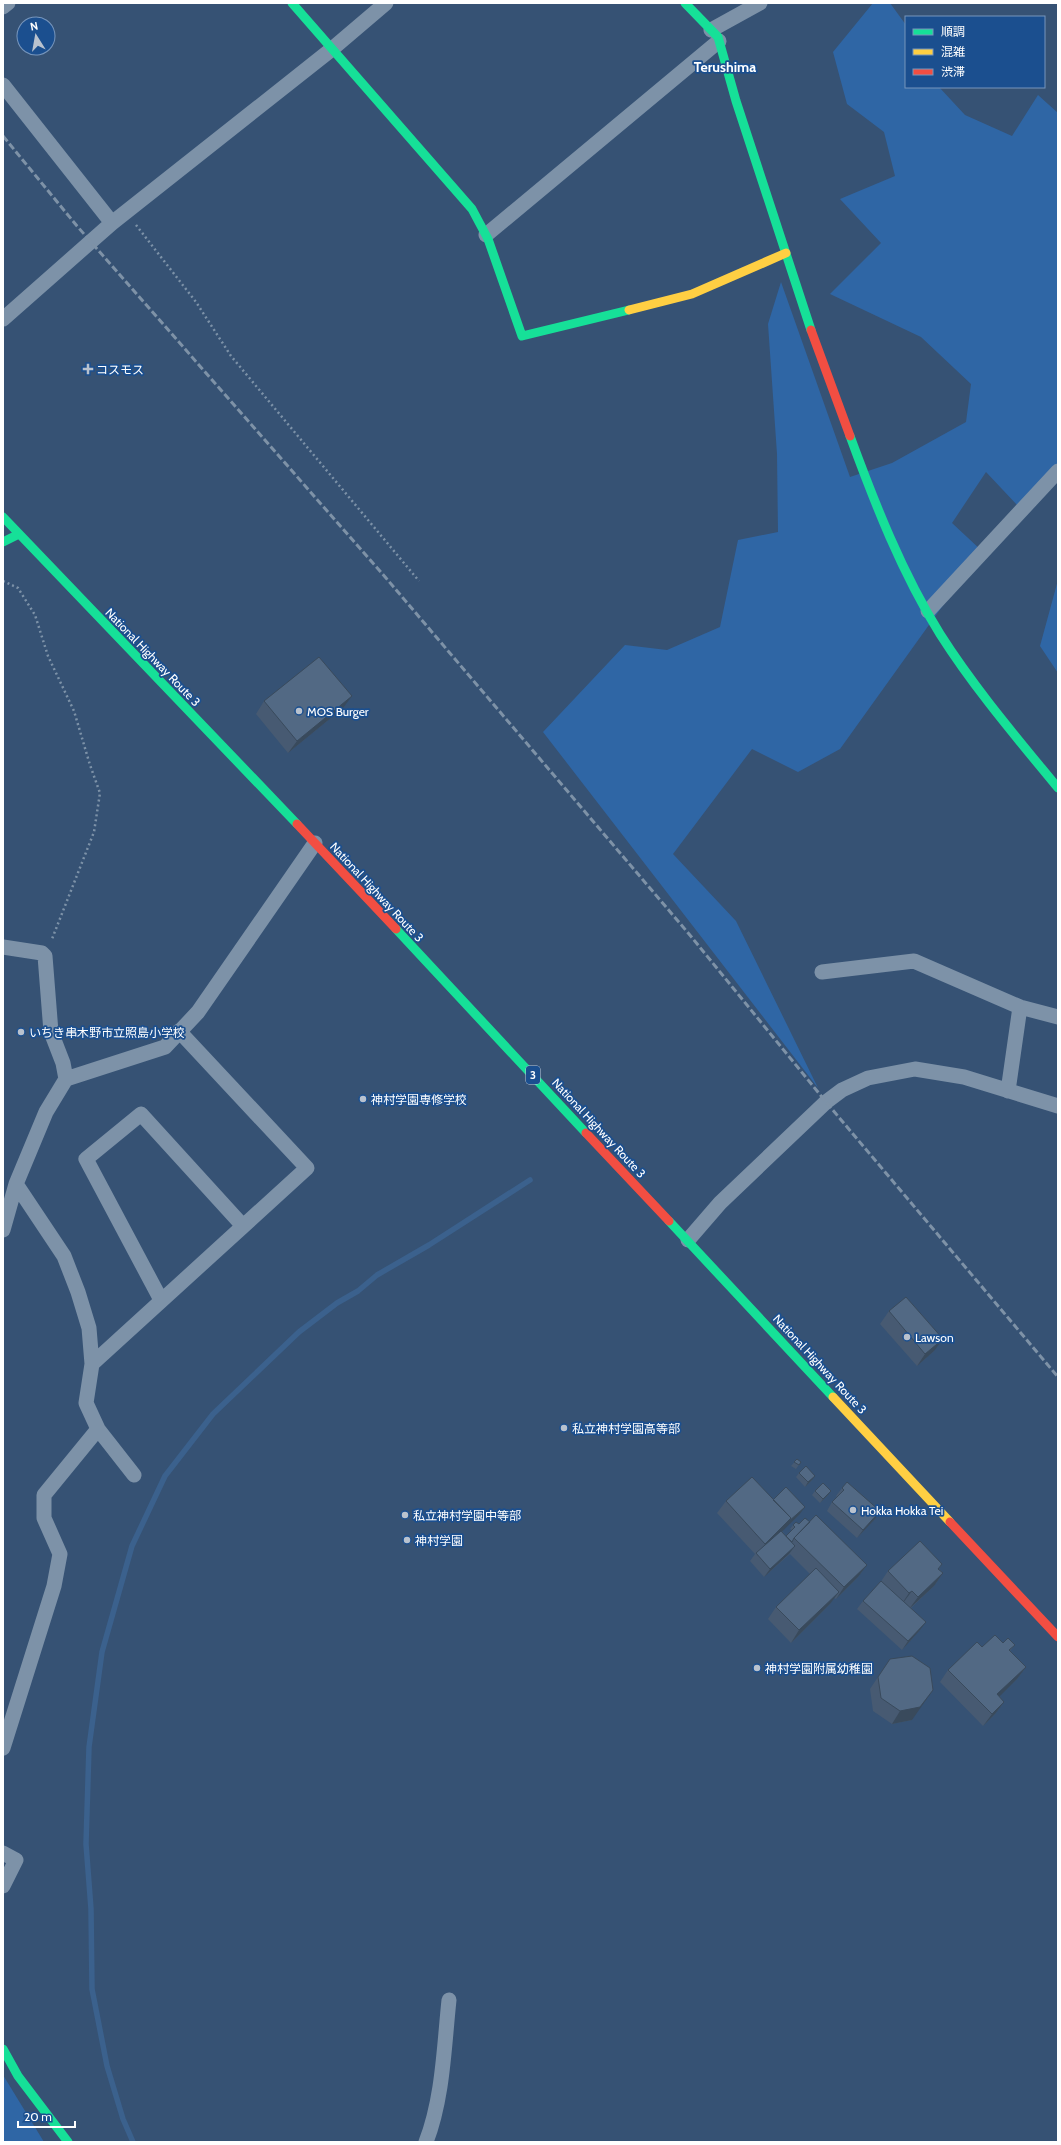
<svg xmlns="http://www.w3.org/2000/svg" width="1061" height="2145" viewBox="0 0 1061 2145" font-family="Cabin,'Noto Sans JP',sans-serif">
  <rect width="100%" height="100%" fill="#365274"/>
  <path fill="#2f66a5" d="M873,3H890L906,25V87H939L965,115L1012,136L1038,95L1058,113V463L1020,508L986,472L952,523L982,551L840,749L798,772L752,749L673,854L736,921L818,1088L543,732L625,645L667,650L720,627L738,540L778,532L777,454L768,324L781,282L850,477L892,463L966,422L971,384L921,337L830,294L881,243L840,199L895,176L884,132L847,104L833,52Z
    M1058,580V673L1040,646Z
    M3,2075L44,2142H3Z"/>
  <g fill="none" stroke-linecap="round" stroke-linejoin="round">
    <path stroke="#3b618d" stroke-width="5.5" d="M133,2142L123,2119L107,2066L92,1989L91,1909L86,1844L89,1747L102,1652L132,1546L165,1476L213,1414L299,1332L337,1303L358,1291L377,1275L429,1245L530,1180"/>
    <path stroke="#7d92a8" stroke-width="2.5" stroke-dasharray="2 3" stroke-linecap="butt" d="M136,225L196,302L231,356L419,581
      M3,581L18,588L35,615L48,656L74,711L90,765L100,793L94,832L52,939"/>
    <path stroke="#7d92a8" stroke-width="15" d="M3,7L8,3
      M711,30L760,3
      M3,85L112,223
      M486,235L719,41
      M3,319L112,223L332,49L386,3
      M928,611L1058,471
      M3,947L42,953L45,956L51,1032L63,1063L66,1079
      M822,972L914,961L1020,1007L1058,1017
      M1008,1091L1020,1007
      M16,1184L64,1256L78,1292L89,1328L92,1364L86,1403L98,1429L134,1475
      M3,1230L16,1184L46,1112L66,1079L165,1047L198,1012L315,843
      M688,1240L720,1203L826,1102L842,1090L868,1078L915,1069L964,1077L1058,1106
      M161,1300L86,1159L141,1114L243,1226
      M92,1364L307,1168L179,1031
      M3,1748L54,1586L60,1554L44,1518V1495L98,1429
      M3,1853L16,1860L3,1886
      M426,2142C443,2098 444,2047 449,2000"/>
    <path stroke="#16e098" stroke-width="9" d="M292,3L472,209L488,239L522,336L629,310
      M685,3L718,37L736,101L811,330
      M850,436C875,504 902,573 940,634C975,689 1017,738 1058,788
      M3,517L297,824
      M3,542L19,534
      M396,929L586,1133
      M669,1221L833,1397
      M3,2049L18,2076L68,2142"/>
    <path stroke="#ffcf43" stroke-width="9" d="M629,310L692,294L786,253
      M833,1397L950,1522"/>
    <path stroke="#f24e42" stroke-width="9" d="M811,330L850,436
      M297,824L396,929
      M586,1133L669,1221
      M950,1522L1058,1637"/>
    <path stroke="#7e92a7" stroke-width="3" stroke-dasharray="7 3" stroke-linecap="butt" d="M3,136L77,226L386,578L689,934L826,1102L1058,1377"/>
  </g>
  <path fill="#475a72" d="M264,701L343,708L288,753L256,714Z
    M889,1311L934,1351L917,1366L880,1324Z
    M797,1459L801,1462L796,1469L791,1466Z
    M799,1473L812,1480L805,1487L796,1477Z
    M842,1488L875,1519L857,1538L827,1511L832,1502L837,1497L836,1496Z
    M815,1491L828,1495L820,1503L812,1495Z
    M773,1500L799,1515L782,1531L786,1536L792,1530L790,1529L793,1525L810,1522L867,1565L858,1577L836,1599L834,1598L830,1604L791,1643L768,1619L776,1607L810,1574L790,1554L764,1577L750,1561L755,1554L717,1513L726,1501Z
    M942,1564L939,1569L943,1573L934,1586L911,1608L920,1630L902,1650L857,1609L863,1601L880,1583L888,1571Z
    M1003,1643L1015,1645L1010,1651L1026,1667L1017,1679L999,1696L1004,1702L995,1714L983,1726L940,1682L948,1670L982,1647Z
    M890,1659L912,1720L892,1724L873,1711L870,1689Z"/>
  <path fill="#394a5c" d="M352,696L343,708L288,753L297,741Z
    M943,1339L934,1351L917,1366L925,1354Z
    M815,1476L812,1480L805,1487L808,1482Z
    M831,1491L828,1495L820,1503L823,1499Z
    M805,1507L799,1515L757,1556L765,1544L791,1518Z
    M880,1511L875,1519L857,1538L863,1530Z
    M795,1546L789,1554L764,1577L770,1569Z
    M867,1565L858,1577L836,1599L844,1587Z
    M943,1573L934,1586L909,1609L918,1597Z
    M912,1591L903,1603L901,1605L909,1593Z
    M839,1592L830,1604L791,1643L799,1630Z
    M926,1622L920,1630L902,1650L908,1641Z
    M1026,1667L1017,1679L989,1707L997,1694Z
    M933,1690L912,1720L892,1724L900,1711Z
    M1004,1702L995,1714L983,1726L992,1714Z"/>
  <path fill="#526984" stroke="#394a5c" d="M319,657L352,696L297,741L264,701Z
    M906,1297L943,1339L925,1354L889,1311Z
    M797,1459L801,1462L799,1465L794,1462Z
    M806,1466L815,1476L808,1482L799,1473Z
    M752,1477L791,1518L765,1544L726,1501Z
    M847,1482L880,1511L863,1530L832,1502L844,1490L842,1488Z
    M823,1483L831,1491L823,1499L815,1491Z
    M786,1487L805,1507L788,1522L791,1518L773,1500Z
    M816,1515L867,1565L844,1587L794,1538Z
    M805,1518L810,1522L794,1538L792,1542L786,1536L795,1527L793,1525L796,1522L799,1524Z
    M781,1531L795,1546L770,1569L756,1553Z
    M920,1541L942,1564L938,1569L943,1573L918,1597L912,1591L909,1593L888,1571Z
    M816,1568L839,1592L799,1630L776,1607Z
    M881,1581L926,1622L908,1641L863,1601Z
    M995,1635L1003,1643L1008,1638L1015,1645L1009,1650L1026,1667L997,1694L1004,1702L992,1714L948,1670L977,1642L982,1647Z
    M912,1656L930,1668L933,1690L920,1707L900,1711L881,1698L878,1677L890,1659Z"/>
  <g fill="#b9c2ce" stroke="#1b4f8f" stroke-width="1.5">
    <path d="M86 363h4v4h4v4h-4v4h-4v-4h-4v-4h4z"/>
    <circle cx="299" cy="711" r="4"/>
    <circle cx="21" cy="1032" r="4"/>
    <circle cx="363" cy="1099" r="4"/>
    <circle cx="907" cy="1337" r="4"/>
    <circle cx="564" cy="1428" r="4"/>
    <circle cx="853" cy="1510" r="4"/>
    <circle cx="405" cy="1515" r="4"/>
    <circle cx="407" cy="1540" r="4"/>
    <circle cx="757" cy="1668" r="4"/>
  </g>
  <g text-anchor="middle" dominant-baseline="central" stroke-width="3.5" stroke-linejoin="round" paint-order="stroke">
    <rect fill="#1b4f8f" stroke="#bbcadd" stroke-width="1" x="526" y="1066" width="14" height="18" rx="3"/>
    <g font-size="11" font-weight="bold" fill="#fff">
      <text x="533" y="1075">3</text>
    </g>
    <g font-size="12" fill="#fff" stroke="#1b4f8f" text-anchor="start">
      <text x="96" y="369">コスモス</text>
      <text x="307" y="711">MOS Burger</text>
      <text x="29" y="1032">いちき串木野市立照島小学校</text>
      <text x="371" y="1099">神村学園専修学校</text>
      <text x="915" y="1337">Lawson</text>
      <text x="572" y="1428">私立神村学園高等部</text>
      <text x="861" y="1510">Hokka Hokka Tei</text>
      <text x="413" y="1515">私立神村学園中等部</text>
      <text x="415" y="1540">神村学園</text>
      <text x="765" y="1668">神村学園附属幼稚園</text>
    </g>
    <g font-size="12" fill="#fff" stroke="#1b4f8f">
      <text transform="translate(153 657) rotate(46)">National Highway Route 3</text>
      <text transform="translate(377 892) rotate(47)">National Highway Route 3</text>
      <text transform="translate(599 1128) rotate(47)">National Highway Route 3</text>
      <text transform="translate(820 1364) rotate(47)">National Highway Route 3</text>
    </g>
    <g font-size="14" font-weight="bold" fill="#fff" stroke="#1b4f8f">
      <text x="725" y="67">Terushima</text>
    </g>
  </g>
  <rect width="1061" height="2145" fill="none" stroke="#ffffff" stroke-width="8"/>
  <rect x="905" y="16" width="140" height="72" fill="#1b4f8f" stroke="#7695bc"/>
  <rect x="913" y="29" width="20" height="6" fill="#16e098" stroke="#7695bc"/>
  <text x="941" y="36" font-size="12" fill="#ffffff">順調</text>
  <rect x="913" y="49" width="20" height="6" fill="#ffcf43" stroke="#7695bc"/>
  <text x="941" y="56" font-size="12" fill="#ffffff">混雑</text>
  <rect x="913" y="69" width="20" height="6" fill="#f24e42" stroke="#7695bc"/>
  <text x="941" y="76" font-size="12" fill="#ffffff">渋滞</text>
  <g transform="translate(36 36) rotate(349)"><circle r="19" fill="#1b4f8f" stroke="#7695bc"/>
  <path d="M0-3L7 15L0 10L-7 15Z" fill="#b9c2ce"/>
  <text y="-6" font-size="11" font-weight="bold" text-anchor="middle" fill="#ffffff">N</text>
  </g>
  <path d="M18 2121v6h57v-6" fill="none" stroke="#ffffff" stroke-width="2"/>
  <text x="24" y="2121" font-size="12" fill="#ffffff" stroke="#1b4f8f" stroke-width="3" paint-order="stroke">20 m</text>
</svg>
